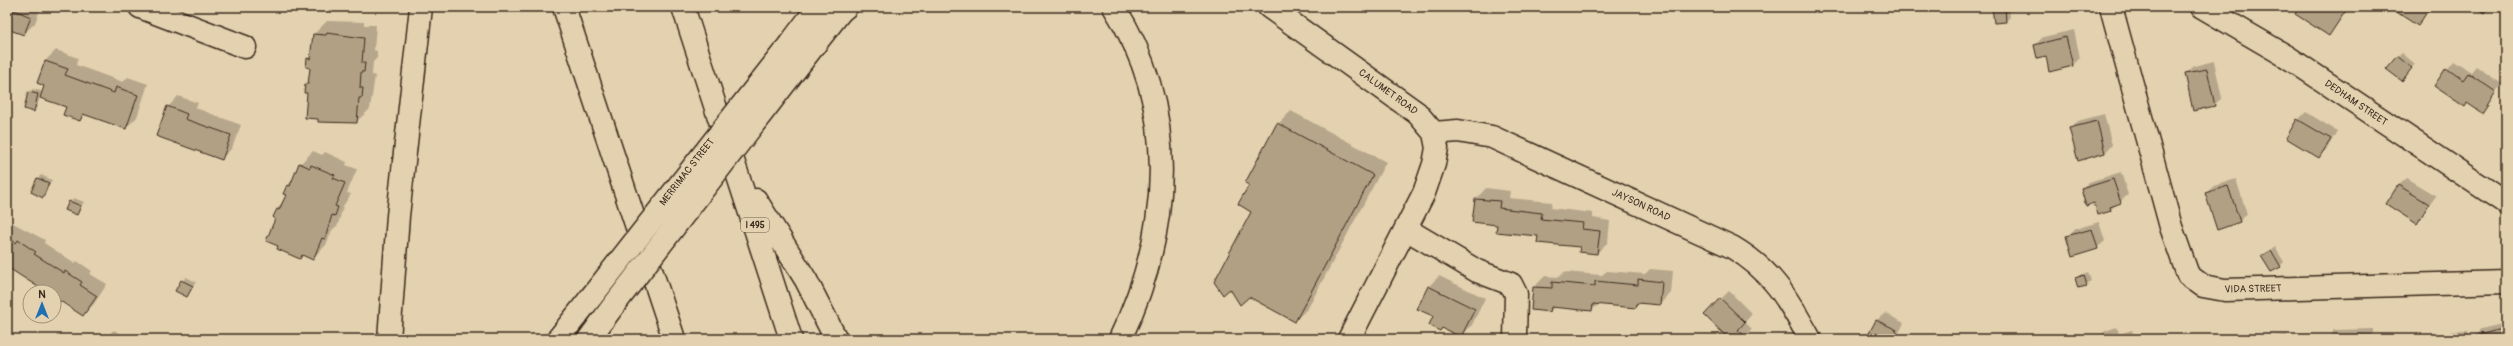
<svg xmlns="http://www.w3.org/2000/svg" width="2513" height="346" viewBox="0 0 2513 346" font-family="Pangolin,sans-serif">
  <rect width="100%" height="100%" fill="#e4d1af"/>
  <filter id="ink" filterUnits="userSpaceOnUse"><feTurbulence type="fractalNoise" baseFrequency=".025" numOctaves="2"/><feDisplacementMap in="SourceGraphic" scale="8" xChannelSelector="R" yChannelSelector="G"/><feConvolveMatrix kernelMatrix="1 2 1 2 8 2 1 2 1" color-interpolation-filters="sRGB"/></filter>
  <g filter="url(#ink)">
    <path fill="#0003" d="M7,7H41L35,23L24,34L7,28Z
      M1993,7H2009L2010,17L2006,21Z
      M2301,7H2350L2328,35Z
      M2398,7H2432L2418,24Z
      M327,21L364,22V25H376L374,50L377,51V58L373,62L372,75L375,76L370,109L356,122L308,93L306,85L310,81L311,67L308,59L312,55L314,34Z
      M2074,30L2080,58L2072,66L2046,55L2035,45L2043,37Z
      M56,50L78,58L76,65L123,82L128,77L148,84L137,117L126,128L86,114L80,120L67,106L40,97L37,107L33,111L29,92L33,89L41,91V96L45,85V61Z
      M2402,53L2415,64L2405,76L2398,57Z
      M2214,61L2222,98L2214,105L2186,73L2194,66Z
      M2454,61L2471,72L2476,66L2502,84L2481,111L2435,85Z
      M178,96L198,103L196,108L241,125L232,148L221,159L168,107Z
      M1291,111L1386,162L1308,308L1295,321L1253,211L1250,184L1278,124Z
      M2306,112L2337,131L2327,149L2319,156L2287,137L2298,120Z
      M2104,114L2112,145L2105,153L2070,129L2078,121Z
      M313,151L322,155L325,152L347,162L346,165L357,169L347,193L351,194L343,206L338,225L332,230L326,245L313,258L303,254L300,258L277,218V209L287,195L284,193L288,185L293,179L300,164Z
      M2121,172L2128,195L2110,210L2095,202L2082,189L2089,182Z
      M41,175L52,180L43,196L37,179Z
      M2406,178L2436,196L2417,222L2398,185Z
      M2236,179L2247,214L2239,222L2206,193L2214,186Z
      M1486,188L1510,191L1509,198L1552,202L1551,208L1593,213V218L1610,221L1608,242L1597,253L1581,246L1498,224L1476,199Z
      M74,198L84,202L77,213L70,202Z
      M2099,222L2105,241L2097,248L2067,236L2075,229Z
      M13,223L45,240L44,243L75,263L77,261L92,271L90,274L107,284L94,304L83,315L54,296V292H48L7,266V229Z
      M2275,247L2284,262L2280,266L2263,256Z
      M1650,269L1673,271L1671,293L1660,304L1641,302L1636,307L1599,304L1592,310L1555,307L1550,311L1534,287L1545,276L1559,277L1564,272L1602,275L1607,271L1645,274Z
      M2088,272L2091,281L2079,287L2076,278Z
      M1439,276L1485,298L1472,325L1461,336L1428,287Z
      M186,277L196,282L186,296L176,290Z
      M1729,291L1752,314L1745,322L1752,329L1743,339H1730L1705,315Z
      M1885,313L1904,323L1896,339H1868L1877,320Z
      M2506,323V339H2441L2448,332L2467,331L2468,336H2475L2481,329Z
      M2117,327L2119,334L2132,330L2135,339H2098L2105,331Z
      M2373,329V339H2327L2334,330Z
      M114,330L128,339H104Z
      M2287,335V339H2240L2241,338Z"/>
    <path fill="#b2a084" stroke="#3b2a1e" d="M1992,7H2005L2006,22L1994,23Z
      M2299,7H2348L2329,36L2295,14Z
      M2397,7H2430L2418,26L2395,11Z
      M2475,7H2488L2484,13Z
      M14,10L31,17L24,35L7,29V11L13,13Z
      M327,33L364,38L362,63H365L364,72H361L360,88H363L362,98H359L357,123L318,122V119L305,118L307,93H304L305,84H308L310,68L306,67L307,58L310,59L313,34L326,35Z
      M2066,37L2073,66L2049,72L2046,56L2037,58L2034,45Z
      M2397,56L2412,68L2402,81L2386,69Z
      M45,61L68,69L65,75L114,93L116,87L138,95L126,129L83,114L80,121L63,115L66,107L40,98L44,86L37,83Z
      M2446,68L2463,80L2468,73L2496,92L2482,113L2467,103L2465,107L2434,86Z
      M2207,69L2215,106L2193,111L2185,73Z
      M28,92L38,94L34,112L24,109Z
      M167,106L187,114L185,119L231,135L222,160L156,136Z
      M2297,119L2331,139L2319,158L2286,138Z
      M2097,121L2105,153L2078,161L2069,128Z
      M1277,123L1373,175L1295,322L1249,297L1240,305L1230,289L1223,295L1214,282L1251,212L1238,204L1249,185L1245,183Z
      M299,163L310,168L311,165L335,175L333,178L345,183L335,206L338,207L335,216L332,215L325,239L322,238L313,260L302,255L300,259L277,249L278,246L266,241L275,219L273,217L277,209L279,210L286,195L283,194L287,185L290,186Z
      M37,178L49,183L43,198L31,192Z
      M2113,179L2121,203L2110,207L2111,211L2098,215L2094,203L2086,206L2081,189Z
      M2398,185L2429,204L2417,224L2386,204Z
      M2228,186L2240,222L2217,230L2205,193Z
      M1475,199L1500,201L1499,208L1542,213L1541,219L1583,223L1582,229L1600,231L1597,254L1579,252L1580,247L1537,243L1538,236L1496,232L1497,225L1472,222Z
      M69,201L81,206L77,215L65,210Z
      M2092,229L2098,249L2072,257L2066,236Z
      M7,237L16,243L18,240L36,252L34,254L64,273L65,271L82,282L80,285L97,296L83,316L54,297V292H46L7,267Z
      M2271,250L2281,267L2271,272L2261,256Z
      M2084,275L2087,286L2078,288L2075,278Z
      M1638,279L1662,282L1660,305L1637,303L1636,308L1593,304L1592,311L1551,307L1550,312L1531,310L1533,287L1552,288V282L1595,286V281L1638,285Z
      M181,280L193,286L187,297L175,291Z
      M1428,286L1475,309L1461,337L1442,328L1440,331L1429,325L1433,316L1417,309Z
      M1720,298L1745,322L1738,330L1746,337L1744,339H1729L1704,315Z
      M1876,320L1897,330L1893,339H1866Z
      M2501,329L2504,339H2473L2472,337Z
      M2110,334L2111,339H2097V338Z
      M2365,336V339H2326V338Z"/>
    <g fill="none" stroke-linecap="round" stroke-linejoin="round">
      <g stroke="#3b2a1e" stroke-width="25">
        <path id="minor" d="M140,7L245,47
          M1269,7L1417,113L1434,133L1437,148L1434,164L1424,193L1349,339
          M2111,7L2171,227L2188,275L2203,286L2225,290L2506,282
          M2202,7L2286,56L2506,203
          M1434,133L1458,131L1492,137L1732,247C1773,271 1788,299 1810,339
          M1406,229L1477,271L1511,284L1516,294L1515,339"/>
      </g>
      <g stroke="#3b2a1e" stroke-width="25">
        <path id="secondary" d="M790,44L818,7
          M802,61L844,7
          M558,339L592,296
          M589,339L611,309"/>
      </g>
      <g stroke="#3b2a1e" stroke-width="25">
        <path id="motorway" d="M564,7L674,339
          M683,7L791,339
          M1114,7C1180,109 1171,233 1120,339
          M841,11L846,7
          M756,200L806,280L836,339
          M389,339L398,216L421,7"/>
      </g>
      <use href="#minor" stroke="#e4d1af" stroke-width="22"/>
      <use href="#secondary" stroke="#e4d1af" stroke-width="22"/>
      <use href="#motorway" stroke="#e4d1af" stroke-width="22"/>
      <g stroke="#3b2a1e" stroke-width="25" stroke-linecap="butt">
        <path id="secondary-bridge" d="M592,296L790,44
          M611,309L802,61"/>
      </g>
      <use href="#secondary-bridge" stroke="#e4d1af" stroke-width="22"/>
    </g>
  </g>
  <g text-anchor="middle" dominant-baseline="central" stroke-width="3" stroke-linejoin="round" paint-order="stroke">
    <rect fill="#e4d1af" stroke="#6e5c4a" stroke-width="1" x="741" y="218" width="28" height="14" rx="3"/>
    <g font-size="9" font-weight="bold" fill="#3b2a1e">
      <text x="755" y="225">I 495</text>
    </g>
    <g font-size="10" fill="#3b2a1e" stroke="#e4d1af">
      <text transform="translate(1388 92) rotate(36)">CALUMET ROAD</text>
      <text transform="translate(2356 103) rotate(34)">DEDHAM STREET</text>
      <text transform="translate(687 172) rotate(-52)">MERRIMAC STREET</text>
      <text transform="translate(1641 205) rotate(25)">JAYSON ROAD</text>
      <text transform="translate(2253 289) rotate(-1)">VIDA STREET</text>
    </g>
  </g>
  <rect width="2513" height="346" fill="none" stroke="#e4d1af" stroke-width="24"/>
  <rect x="12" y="12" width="2489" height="322" fill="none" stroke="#3b2a1e" stroke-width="1.5" filter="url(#ink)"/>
  <g transform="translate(42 304)"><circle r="19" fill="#e4d1af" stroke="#a08e75"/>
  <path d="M0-3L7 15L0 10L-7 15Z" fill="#1f6fb2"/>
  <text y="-6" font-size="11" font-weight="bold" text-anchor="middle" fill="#3b2a1e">N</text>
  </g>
</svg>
